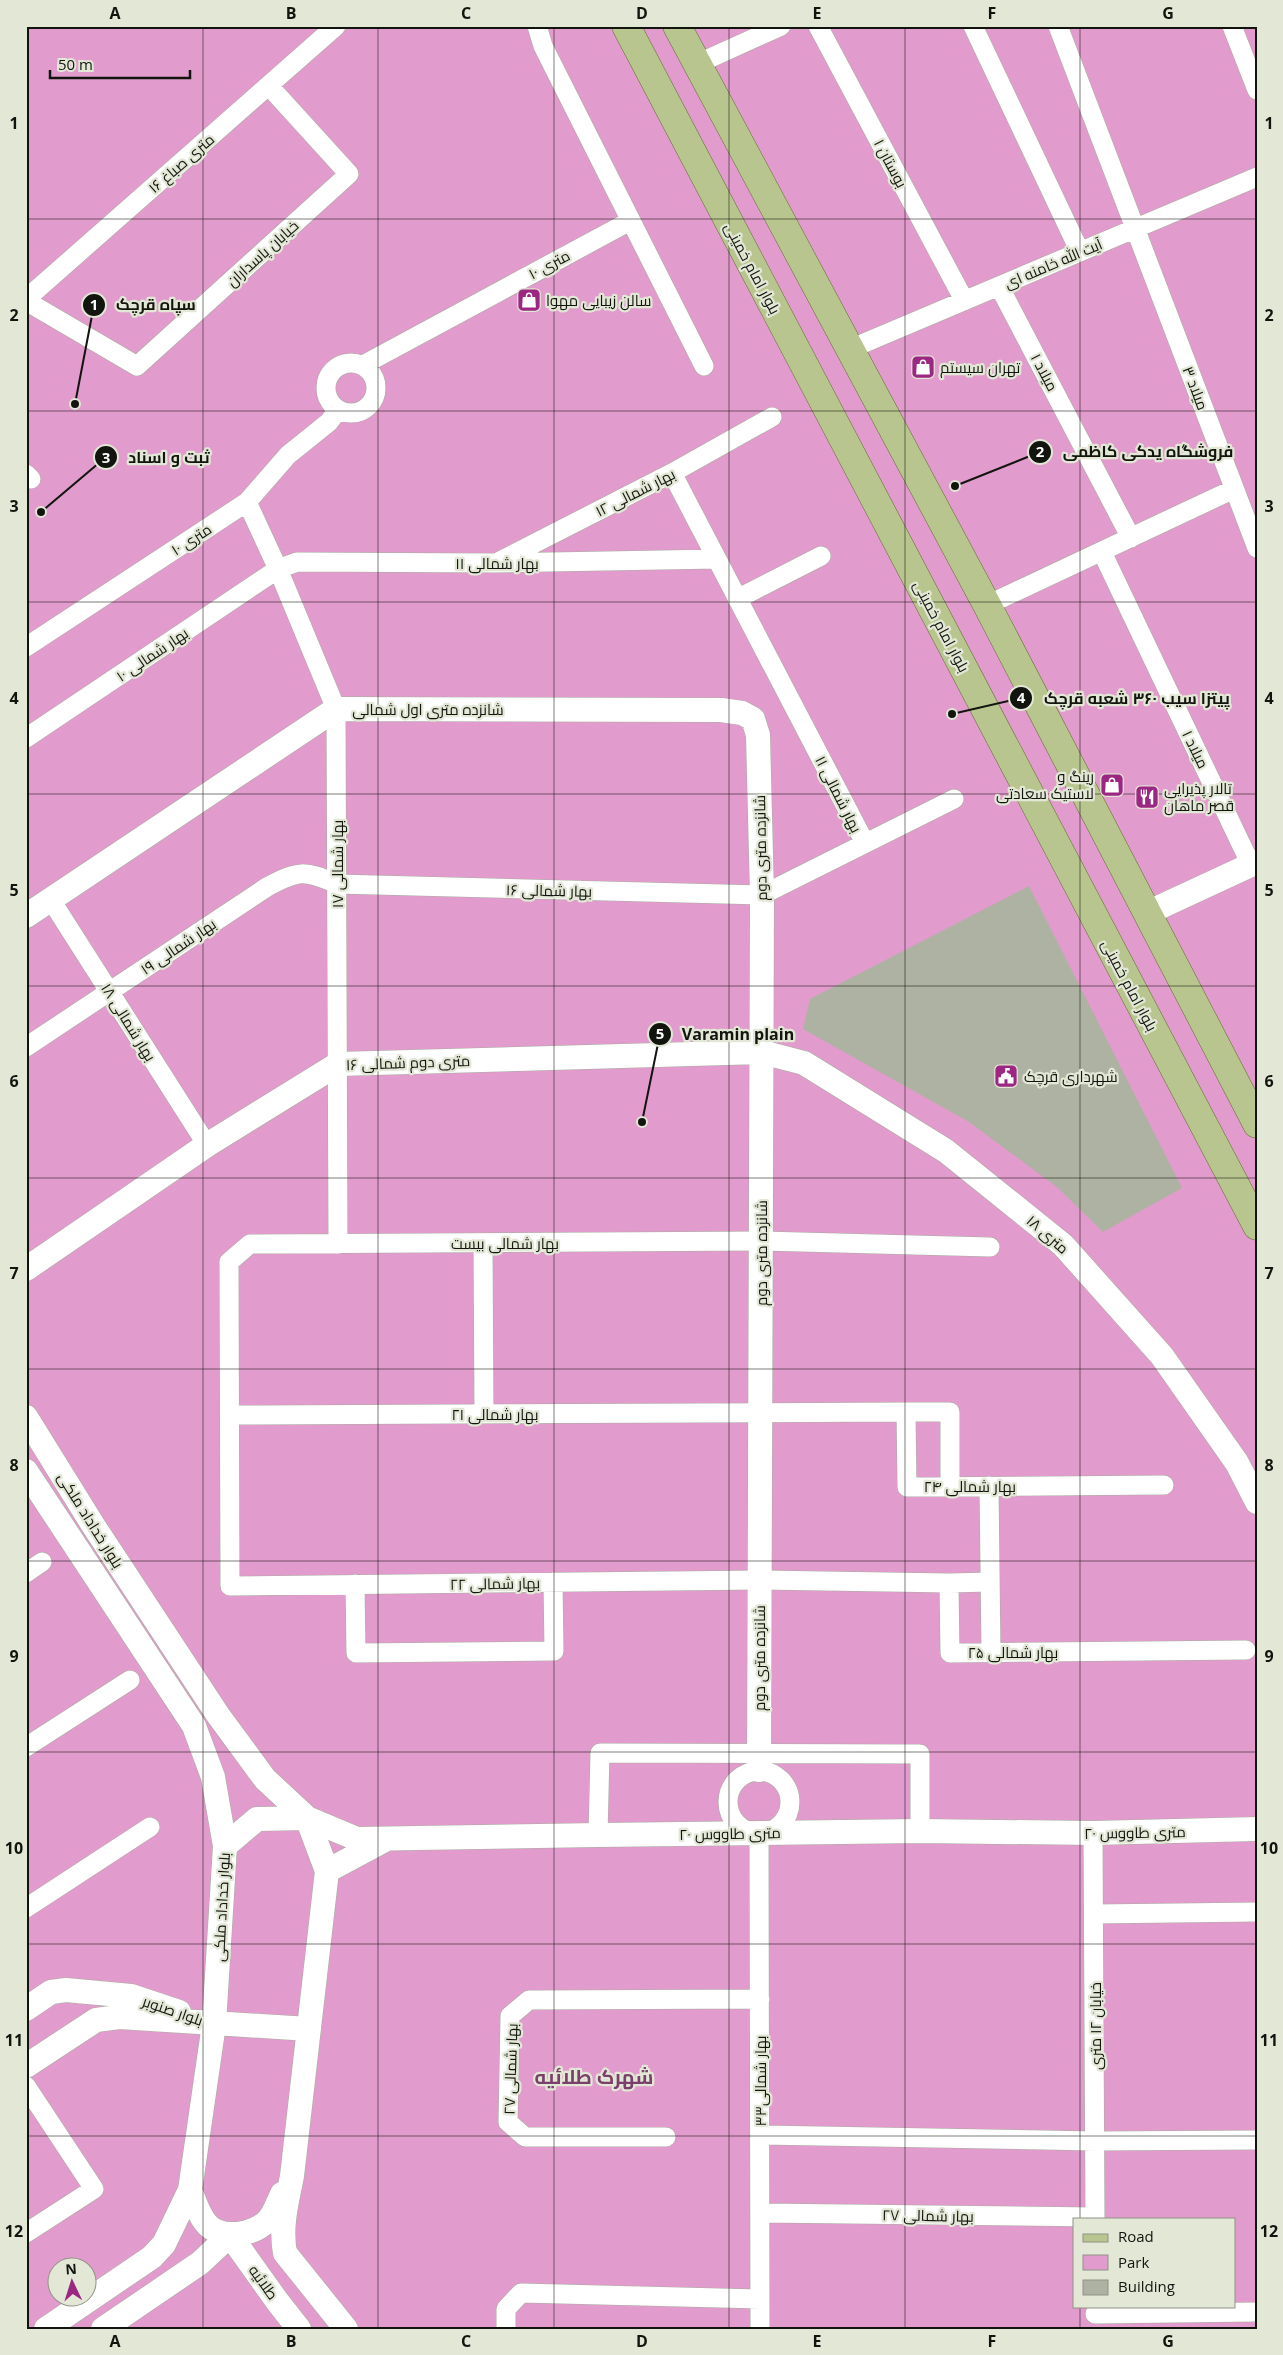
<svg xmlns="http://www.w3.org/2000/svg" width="1283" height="2355" viewBox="0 0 1283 2355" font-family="'Open Sans',Cairo,sans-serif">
  <rect width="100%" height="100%" fill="#e2e7d6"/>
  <path fill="#e29bcd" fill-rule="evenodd" d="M26,26H1257V2329H26ZM1074,2219H1234V2306H1074ZM58,2268H88V2298H58Z"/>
  <path fill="#aeb2a2" d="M1029,886L1182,1188L1103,1232L1057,1187L969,1122L803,1029L810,999Z"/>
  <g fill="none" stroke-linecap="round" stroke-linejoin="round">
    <g stroke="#a9ae9e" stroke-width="20">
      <path id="minor" d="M537,26L543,46L704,366
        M818,26L964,300
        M973,26L1080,252
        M1058,26L1257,548
        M1232,26L1257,90
        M697,64L781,26
        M999,286L1131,538
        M26,299L336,26
        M26,301L137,366L349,174L269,86
        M850,349L1257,177
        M326 388a25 25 0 1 1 50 0a25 25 0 1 1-50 0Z
        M363,365L630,221
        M672,473L865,843
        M26,474L31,479
        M247,502L278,569L336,709L338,1244
        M1102,552L1251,865
        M500,561L672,473L772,417
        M737,599L821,556
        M987,605L1234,489
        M26,647L247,502L288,455L329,422L338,410
        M26,738L278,569L297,562L495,563L717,559
        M51,900L207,1145
        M26,1047L267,887C299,870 304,870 337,884L762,895L954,799
        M483,1243L484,1414
        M990,1247L761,1241L250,1244L229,1262L230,1586L760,1580L949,1583L950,1653L1246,1650
        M906,1412H950V1486
        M230,1415L906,1412L907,1487L1164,1485
        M989,1486L991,1652
        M26,1573L42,1562
        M949,1583L990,1582
        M355,1584L356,1653L554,1651L553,1582
        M26,1747L130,1680
        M728 1802a31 31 0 1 1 62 0a31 31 0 1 1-62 0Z
        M759,1833L760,2329
        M1093,1833L1095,2219
        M598,1835L600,1753L920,1754V1831
        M26,1908L150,1827
        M1094,1914L1257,1912
        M26,2086L94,2189L26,2233
        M760,2135L1095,2141L1257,2140
        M666,2137H525L508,2122L510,2016L529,2000L760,1999
        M760,2213L1095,2217
        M1095,2314L1257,2312
        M506,2329V2309L521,2293L760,2299"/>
    </g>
    <g stroke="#a9ae9e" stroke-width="25">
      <path id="tertiary" d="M1147,913L1257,862
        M26,916L336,709L721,710L742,713L753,719L758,735L762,895L759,1770
        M26,1269L207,1145L338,1064L762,1052L804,1063L946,1151L1063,1245L1162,1356L1237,1463L1257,1502
        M26,1417L93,1525L218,1715L265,1779L307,1818L327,1871L292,2176C287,2202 280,2226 285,2253L346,2329
        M26,1471L194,1726L213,1777L225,1846L214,2024L190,2190L164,2244L152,2257L46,2329
        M225,1846L257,1819L307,1818L357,1839L598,1835L920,1831L1093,1833L1257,1829
        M327,1871L383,1841
        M26,2009L51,1992L66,1990L131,1996L179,2012
        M26,2066L96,2020L119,2017L309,2029
        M190,2190C194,2200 198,2213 205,2222C219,2241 256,2236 270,2218C275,2211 278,2202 282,2194
        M103,2329L200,2263L230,2235L277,2301L299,2329"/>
    </g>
    <g stroke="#606e30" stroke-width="29">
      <path id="primary" d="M626,26L1257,1226
        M677,26L987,605L1257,1124"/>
    </g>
    <use href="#minor" stroke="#fff" stroke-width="19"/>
    <use href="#tertiary" stroke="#fff" stroke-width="24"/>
    <use href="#primary" stroke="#b9c58e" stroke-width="28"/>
  </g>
  <path fill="none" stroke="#12140e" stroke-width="1" stroke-opacity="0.55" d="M203,26V2329M378,26V2329M554,26V2329M729,26V2329M905,26V2329M1080,26V2219M26,219H1257M26,411H1257M26,602H1257M26,794H1257M26,986H1257M26,1178H1257M26,1369H1257M26,1561H1257M26,1752H1257M26,1944H1257M26,2136H1257M1080,2306V2329"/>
  <defs>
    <g id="shop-square" transform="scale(1.25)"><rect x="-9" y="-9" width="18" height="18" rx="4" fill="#9c2783" stroke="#e2e7d6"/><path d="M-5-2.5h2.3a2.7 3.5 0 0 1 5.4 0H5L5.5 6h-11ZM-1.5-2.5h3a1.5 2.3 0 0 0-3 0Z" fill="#fff"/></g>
    <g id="restaurant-square" transform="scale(1.25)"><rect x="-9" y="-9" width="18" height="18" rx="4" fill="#9c2783" stroke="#e2e7d6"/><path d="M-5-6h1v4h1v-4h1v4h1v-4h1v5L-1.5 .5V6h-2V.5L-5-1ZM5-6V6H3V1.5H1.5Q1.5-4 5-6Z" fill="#fff"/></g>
    <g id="civic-square" transform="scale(1.25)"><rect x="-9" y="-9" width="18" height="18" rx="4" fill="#9c2783" stroke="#e2e7d6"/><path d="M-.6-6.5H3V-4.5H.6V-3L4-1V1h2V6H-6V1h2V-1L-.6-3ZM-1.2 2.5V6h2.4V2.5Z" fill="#fff"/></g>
  </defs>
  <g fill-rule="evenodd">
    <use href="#shop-square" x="529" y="300"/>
    <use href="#shop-square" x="923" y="367"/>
    <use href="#shop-square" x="1112" y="785"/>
    <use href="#restaurant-square" x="1147" y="797"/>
    <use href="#civic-square" x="1006" y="1076"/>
  </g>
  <g text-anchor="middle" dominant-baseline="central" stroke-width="4.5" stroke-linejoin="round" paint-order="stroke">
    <g font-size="15" fill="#12140e" stroke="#e2e7d6">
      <text transform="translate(181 163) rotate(-41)">۱۶ متری صباغ</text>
      <text transform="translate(891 163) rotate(62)">بوستان ۱</text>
      <text transform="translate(262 253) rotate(-42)">خیابان پاسداران</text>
      <text transform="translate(1053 263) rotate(-23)">آیت الله خامنه ای</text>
      <text transform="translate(549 264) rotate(-28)">۱۰ متری</text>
      <text transform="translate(753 268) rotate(62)">بلوار امام خمینی</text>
      <text transform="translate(1045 372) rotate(62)">میلاد ۱</text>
      <text transform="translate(1196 388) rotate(69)">میلاد ۳</text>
      <text transform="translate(635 492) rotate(-27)">بهار شمالی ۱۲</text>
      <text transform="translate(191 539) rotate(-33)">۱۰ متری</text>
      <text x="497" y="563">بهار شمالی ۱۱</text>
      <text transform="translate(942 626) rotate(62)">بلوار امام خمینی</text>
      <text transform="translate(152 654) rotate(-34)">بهار شمالی ۱۰</text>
      <text x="428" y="709">شانزده متری اول شمالی</text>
      <text transform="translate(1196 749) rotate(64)">میلاد ۱</text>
      <text transform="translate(839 794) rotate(63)">بهار شمالی ۱۱</text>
      <text transform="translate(760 848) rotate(-91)">شانزده متری دوم</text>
      <text transform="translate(337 864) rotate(-90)">بهار شمالی ۱۷</text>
      <text transform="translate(549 890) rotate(1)">بهار شمالی ۱۶</text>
      <text transform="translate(178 946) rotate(-34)">بهار شمالی ۱۹</text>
      <text transform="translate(1130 985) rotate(62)">بلوار امام خمینی</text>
      <text transform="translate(129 1022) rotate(58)">بهار شمالی ۱۸</text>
      <text transform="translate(408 1062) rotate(-2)">۱۶ متری دوم شمالی</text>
      <text transform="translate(1048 1234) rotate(41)">۱۸ متری</text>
      <text x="505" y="1243">بهار شمالی بیست</text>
      <text transform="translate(761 1253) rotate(-90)">شانزده متری دوم</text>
      <text x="495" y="1414">بهار شمالی ۲۱</text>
      <text x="970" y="1486">بهار شمالی ۲۴</text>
      <text transform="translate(91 1520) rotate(58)">بلوار خداداد ملکی</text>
      <text transform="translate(495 1583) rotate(-1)">بهار شمالی ۲۲</text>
      <text x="1013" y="1652">بهار شمالی ۲۵</text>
      <text transform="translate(759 1658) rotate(-90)">شانزده متری دوم</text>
      <text transform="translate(1135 1832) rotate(-1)">۲۰ متری طاووس</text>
      <text transform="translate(730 1833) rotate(-1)">۲۰ متری طاووس</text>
      <text transform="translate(221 1907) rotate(-87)">بلوار خداداد ملکی</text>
      <text transform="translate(173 2010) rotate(19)">بلوار صنوبر</text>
      <text transform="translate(1095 2026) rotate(-90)">خیابان ۱۲ متری</text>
      <text transform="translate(510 2069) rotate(-88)">بهار شمالی ۲۷</text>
      <text transform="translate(760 2081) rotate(-90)">بهار شمالی۳۳</text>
      <text transform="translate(928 2215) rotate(1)">بهار شمالی ۲۷</text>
      <text transform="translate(264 2282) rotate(54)">طلائیه</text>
    </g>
    <g font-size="15" fill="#12140e" stroke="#e2e7d6" text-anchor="start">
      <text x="546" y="300">سالن زیبایی مهوا</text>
      <text x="940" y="367">تهران سیستم</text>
      <text x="1094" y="776" text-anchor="end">رینگ و<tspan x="1094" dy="17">لاستیک سعادتی</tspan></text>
      <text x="1164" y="788">تالار پذیرایی<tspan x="1164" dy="17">قصر ماهان</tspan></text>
      <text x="1024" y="1076">شهرداری قرچک</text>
    </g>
    <g font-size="20" font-weight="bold" fill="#7a3f6a" stroke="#e2e7d6">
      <text x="594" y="2076">شهرک طلائیه</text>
    </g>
  </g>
  <path fill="none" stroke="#12140e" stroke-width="2" d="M75 404L94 305M955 486L1040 452M41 512L106 457M952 714L1021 698M642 1122L660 1034"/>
  <g fill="#12140e" stroke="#e2e7d6" stroke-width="2">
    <circle cx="75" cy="404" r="5"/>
    <circle cx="955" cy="486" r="5"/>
    <circle cx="41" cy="512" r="5"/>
    <circle cx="952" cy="714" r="5"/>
    <circle cx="642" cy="1122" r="5"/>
    <circle cx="94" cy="305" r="12"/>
    <circle cx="1040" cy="452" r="12"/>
    <circle cx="106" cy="457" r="12"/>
    <circle cx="1021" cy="698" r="12"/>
    <circle cx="660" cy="1034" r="12"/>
  </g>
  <g font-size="15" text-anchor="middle" font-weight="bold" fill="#fff">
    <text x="94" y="310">1</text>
    <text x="1040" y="457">2</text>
    <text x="106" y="463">3</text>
    <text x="1021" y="703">4</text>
    <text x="660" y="1039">5</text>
  </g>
  <g font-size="16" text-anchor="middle" font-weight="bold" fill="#12140e" stroke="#e2e7d6" stroke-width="4.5" stroke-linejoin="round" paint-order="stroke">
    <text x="156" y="310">سپاه قرچک</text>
    <text x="1148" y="457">فروشگاه یدکی کاظمی</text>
    <text x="169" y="463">ثبت و اسناد</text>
    <text x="1137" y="704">پیتزا سیب ۳۶۰ شعبه قرچک</text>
    <text x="738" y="1040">Varamin plain</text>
  </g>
  <rect width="1283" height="2355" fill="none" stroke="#e2e7d6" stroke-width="55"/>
  <rect x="1073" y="2218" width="162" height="90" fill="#e2e7d6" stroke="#8f9386"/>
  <rect x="1083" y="2234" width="25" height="8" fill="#b9c58e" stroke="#8f9386"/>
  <text x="1118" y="2242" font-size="15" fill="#12140e">Road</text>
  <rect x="1083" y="2255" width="25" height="15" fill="#e29bcd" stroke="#8f9386"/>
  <text x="1118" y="2268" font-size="15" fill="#12140e">Park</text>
  <rect x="1083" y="2280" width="25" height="15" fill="#aeb2a2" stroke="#8f9386"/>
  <text x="1118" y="2292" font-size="15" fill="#12140e">Building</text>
  <g transform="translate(72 2282) rotate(356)"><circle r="24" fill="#e2e7d6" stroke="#8f9386"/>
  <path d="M0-4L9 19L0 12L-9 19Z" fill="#9c2783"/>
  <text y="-8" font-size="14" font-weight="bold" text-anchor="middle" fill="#12140e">N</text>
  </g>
  <path d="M50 70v8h140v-8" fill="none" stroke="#12140e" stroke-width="2.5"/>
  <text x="58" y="70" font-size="15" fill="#12140e" stroke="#e2e7d6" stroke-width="4" paint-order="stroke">50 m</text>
  <rect x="28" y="28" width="1228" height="2300" fill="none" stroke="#12140e" stroke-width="2"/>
  <g font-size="16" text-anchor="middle" font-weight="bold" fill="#12140e">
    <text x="115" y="19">A</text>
    <text x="291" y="19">B</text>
    <text x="466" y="19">C</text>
    <text x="642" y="19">D</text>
    <text x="817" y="19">E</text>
    <text x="992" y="19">F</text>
    <text x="1168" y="19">G</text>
    <text x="14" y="129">1</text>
    <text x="1269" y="129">1</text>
    <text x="14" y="321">2</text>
    <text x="1269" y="321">2</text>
    <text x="14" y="512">3</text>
    <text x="1269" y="512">3</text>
    <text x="14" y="704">4</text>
    <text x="1269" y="704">4</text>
    <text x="14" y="896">5</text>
    <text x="1269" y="896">5</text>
    <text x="14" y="1087">6</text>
    <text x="1269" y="1087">6</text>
    <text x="14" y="1279">7</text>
    <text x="1269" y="1279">7</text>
    <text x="14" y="1471">8</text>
    <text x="1269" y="1471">8</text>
    <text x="14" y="1662">9</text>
    <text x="1269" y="1662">9</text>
    <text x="14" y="1854">10</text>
    <text x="1269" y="1854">10</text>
    <text x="14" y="2046">11</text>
    <text x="1269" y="2046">11</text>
    <text x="14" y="2237">12</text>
    <text x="1269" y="2237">12</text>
    <text x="115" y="2347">A</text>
    <text x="291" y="2347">B</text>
    <text x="466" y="2347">C</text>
    <text x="642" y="2347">D</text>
    <text x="817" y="2347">E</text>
    <text x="992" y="2347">F</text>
    <text x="1168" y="2347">G</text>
  </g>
</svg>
